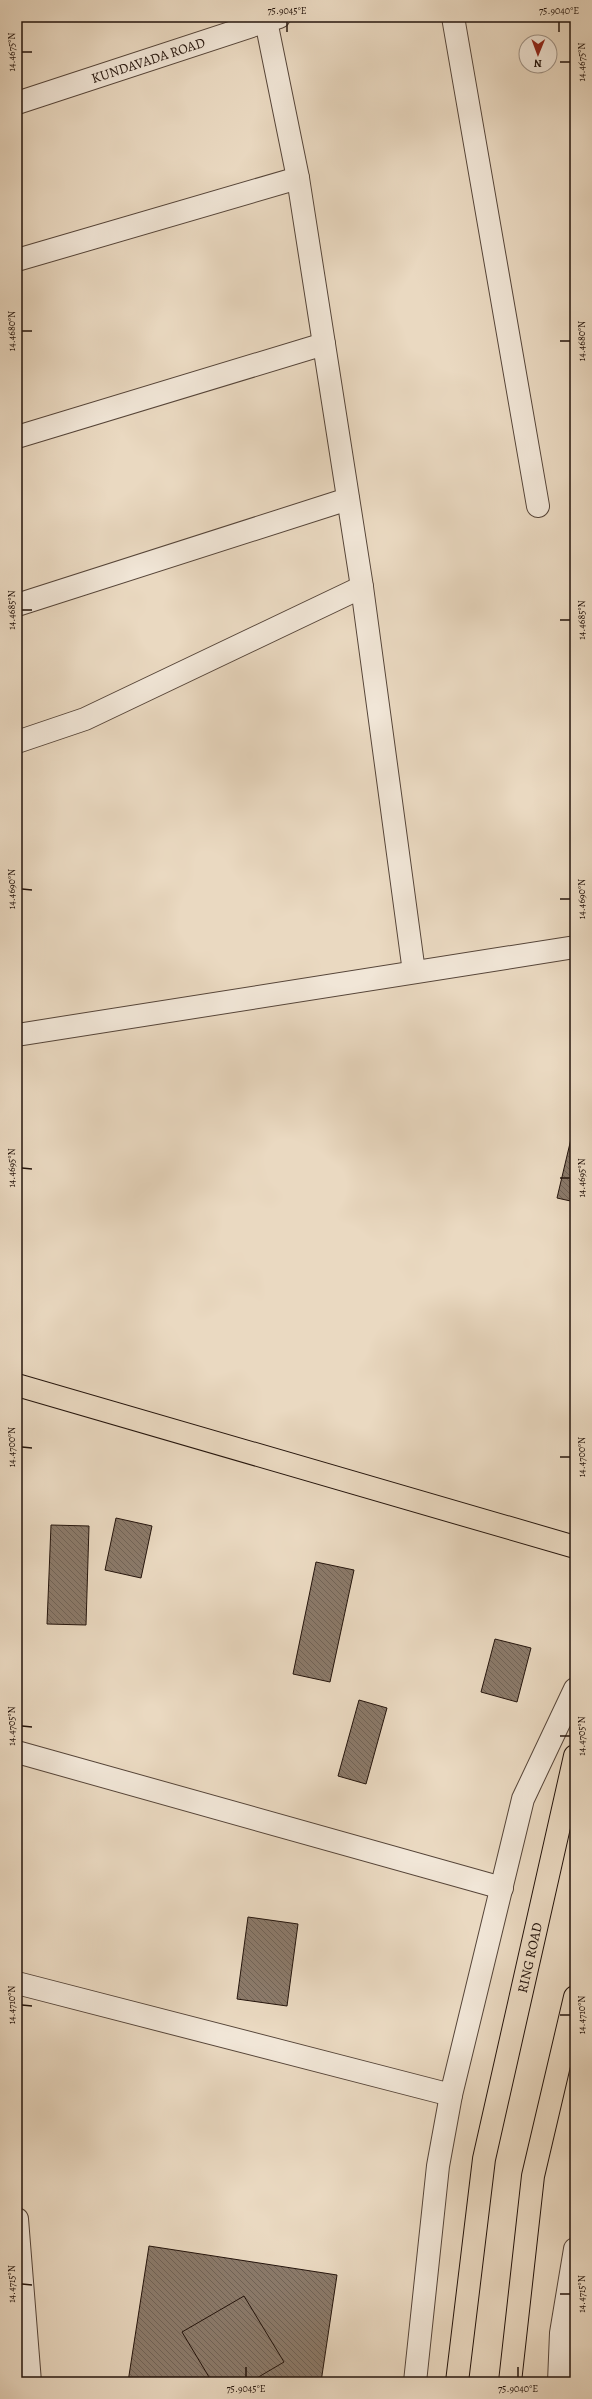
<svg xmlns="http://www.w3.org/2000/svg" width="592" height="2399" viewBox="0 0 592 2399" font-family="Alegreya,serif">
  <defs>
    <pattern id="building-back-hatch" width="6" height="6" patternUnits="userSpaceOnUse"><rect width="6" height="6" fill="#8b7a6a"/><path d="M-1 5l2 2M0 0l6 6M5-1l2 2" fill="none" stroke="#716356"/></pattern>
  </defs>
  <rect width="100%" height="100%" fill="#ead9c1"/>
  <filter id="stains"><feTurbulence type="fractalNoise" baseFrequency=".005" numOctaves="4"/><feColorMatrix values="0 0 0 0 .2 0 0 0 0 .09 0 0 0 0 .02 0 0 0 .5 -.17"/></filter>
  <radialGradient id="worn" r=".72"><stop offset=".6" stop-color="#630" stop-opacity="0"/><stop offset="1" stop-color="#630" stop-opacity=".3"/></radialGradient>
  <path fill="url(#building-back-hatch)" stroke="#24140c" d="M575,1122V1202L557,1198Z
    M116,1518L152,1526L141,1578L105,1570Z
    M51,1525L89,1526L86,1625L47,1624Z
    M316,1562L354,1570L330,1682L293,1674Z
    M495,1639L531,1648L517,1702L481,1692Z
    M359,1700L387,1708L366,1784L338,1776Z
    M248,1917L298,1924L287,2006L237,1999Z
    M149,2246L337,2275L321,2382H128Z
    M244,2296L284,2362L250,2382H212L182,2332Z"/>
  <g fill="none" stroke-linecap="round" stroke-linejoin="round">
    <g stroke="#564539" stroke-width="24">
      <g id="minor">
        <path d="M453,17L538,506"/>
        <path d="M266,21L298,178L362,587L414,972"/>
        <path id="s1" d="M17,103L279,17"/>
        <path d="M17,260L298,178"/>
        <path d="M17,437L324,344"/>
        <path d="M17,605L348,499"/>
        <path d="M17,742L85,719L362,587"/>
        <path d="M17,1035L575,947"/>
        <path d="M17,1752L502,1888"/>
        <path d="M17,1983L451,2095"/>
        <path d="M17,2219L30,2382"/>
        <path d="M415,2382L438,2166L451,2095L523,1799L575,1689"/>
        <path d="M559,2382L561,2333L575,2249"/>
      </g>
    </g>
    <g stroke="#24140c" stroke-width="24">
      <g id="major">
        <path d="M17,1385L575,1547"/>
        <path id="s2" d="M457,2382L484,2159L575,1756"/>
        <path d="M510,2382L533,2176L575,1997"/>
      </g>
    </g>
    <use href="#minor" stroke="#f1e6d7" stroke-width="22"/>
    <use href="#major" stroke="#ead9c1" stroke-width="22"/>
  </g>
  <path fill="none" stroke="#24140c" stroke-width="1.5" d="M287,32V22M559,32V22M22,52H32M560,62H570M22,331H32M560,341H570M22,610H32M560,620H570M22,889L32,890M560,899H570M22,1168L32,1169M560,1178H570M22,1447L32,1448M560,1457H570M22,1726L32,1727M560,1736H570M22,2005L32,2006M560,2015H570M22,2284L32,2285M560,2294H570M246,2377V2367M518,2377V2367"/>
  <g text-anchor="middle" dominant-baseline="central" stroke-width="4" stroke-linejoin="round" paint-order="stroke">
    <g font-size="14" fill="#24140c" stroke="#f1e6d7">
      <text stroke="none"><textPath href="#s1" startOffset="138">KUNDAVADA ROAD</textPath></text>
      <text stroke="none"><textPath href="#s2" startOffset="431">RING ROAD</textPath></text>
    </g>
  </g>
  <rect width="592" height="2399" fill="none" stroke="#ead9c1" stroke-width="44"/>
  <g transform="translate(538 54) rotate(181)"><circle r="19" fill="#f1e6d7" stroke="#9f9286"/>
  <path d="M0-3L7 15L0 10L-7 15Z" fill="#8f2418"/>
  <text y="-6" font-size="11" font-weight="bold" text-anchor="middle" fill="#24140c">N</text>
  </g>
  <rect x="22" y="22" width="548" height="2355" fill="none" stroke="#24140c" stroke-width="1.5"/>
  <g font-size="10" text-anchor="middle" fill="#24140c">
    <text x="287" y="14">75.9045°E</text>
    <text x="559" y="14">75.9040°E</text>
    <text transform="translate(11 52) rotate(-90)" y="4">14.4675°N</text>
    <text transform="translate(581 62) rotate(-90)" y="4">14.4675°N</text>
    <text transform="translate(11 331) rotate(-90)" y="4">14.4680°N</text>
    <text transform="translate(581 341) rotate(-90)" y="4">14.4680°N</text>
    <text transform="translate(11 610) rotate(-90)" y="4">14.4685°N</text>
    <text transform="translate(581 620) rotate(-90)" y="4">14.4685°N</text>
    <text transform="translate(11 889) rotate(-90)" y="4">14.4690°N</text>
    <text transform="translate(581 899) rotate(-90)" y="4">14.4690°N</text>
    <text transform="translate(11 1168) rotate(-90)" y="4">14.4695°N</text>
    <text transform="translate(581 1178) rotate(-90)" y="4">14.4695°N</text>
    <text transform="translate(11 1447) rotate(-90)" y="4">14.4700°N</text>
    <text transform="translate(581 1457) rotate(-90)" y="4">14.4700°N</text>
    <text transform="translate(11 1726) rotate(-90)" y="4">14.4705°N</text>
    <text transform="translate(581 1736) rotate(-90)" y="4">14.4705°N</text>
    <text transform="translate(11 2005) rotate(-90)" y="4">14.4710°N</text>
    <text transform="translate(581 2015) rotate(-90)" y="4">14.4710°N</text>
    <text transform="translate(11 2284) rotate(-90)" y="4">14.4715°N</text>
    <text transform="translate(581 2294) rotate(-90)" y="4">14.4715°N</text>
    <text x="246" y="2392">75.9045°E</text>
    <text x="518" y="2392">75.9040°E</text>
  </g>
  <rect width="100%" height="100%" filter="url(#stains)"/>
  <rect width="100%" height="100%" fill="url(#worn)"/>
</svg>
